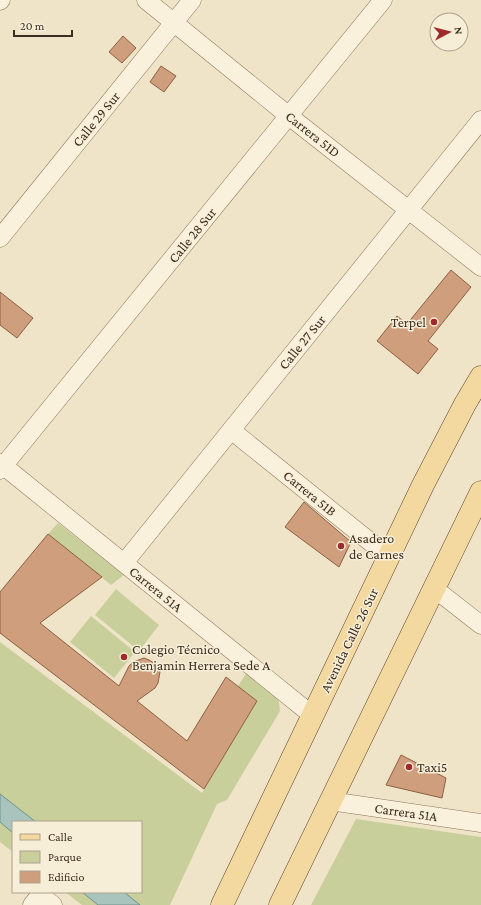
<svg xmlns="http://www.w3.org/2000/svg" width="481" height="905" viewBox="0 0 481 905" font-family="'Crimson Pro',serif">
  <rect width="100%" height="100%" fill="#f0e4c8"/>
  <path fill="#c9cf9b" d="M58,523L124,575L111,585L48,534Z
    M116,589L159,625L139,651L95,615Z
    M91,616L135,652L114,678L70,642Z
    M0,642L202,793L256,701L238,686L247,672L278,696L280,711L227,800L217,804L170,905H82L65,892H141V822H13V852L0,842Z
    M356,819L481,837V905H311Z"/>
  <path fill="#a9c4bc" stroke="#6f938a" d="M0,794L36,822H13V833L0,822Z
    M82,892H124L140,905H98Z"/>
  <path fill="#cf9f7d" stroke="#8d5f41" d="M123,36L136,48L122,63L109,52Z
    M161,66L176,76L164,92L150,82Z
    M451,270L471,287L428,341L438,349L418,374L377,341L397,316L407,324Z
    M0,292L33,318L17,338L0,325Z
    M304,502L351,542L339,567L285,527Z
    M48,534L102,577L40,623L119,686L129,666L133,662L144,658L149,660L154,663L158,667L160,672L158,683L155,688L137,701L187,741L226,677L257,701L204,789L0,633V592Z
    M401,755L446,778L442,798L386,785Z"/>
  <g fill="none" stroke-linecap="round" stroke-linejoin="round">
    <g stroke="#8d765c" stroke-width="19">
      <path id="street" d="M146,0L289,116L481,267
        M0,1L1,0
        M0,238L192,0
        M231,430L389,557
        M0,463L312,715
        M0,470L383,0
        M124,563L481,120
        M435,589L481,625
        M330,801L481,823
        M32,905L40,895L53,905"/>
    </g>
    <g stroke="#5b4430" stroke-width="23">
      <path id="primary" d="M222,905L423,485L465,404L481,377
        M280,905L481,492"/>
    </g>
    <use href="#street" stroke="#faf1dc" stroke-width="18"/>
    <use href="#primary" stroke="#f3d9a0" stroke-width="22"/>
  </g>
  <g fill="#9e2a2b" stroke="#f7eed8" stroke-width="1.5">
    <circle cx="434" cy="322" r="4"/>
    <circle cx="341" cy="546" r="4"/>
    <circle cx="124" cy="657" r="4"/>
    <circle cx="409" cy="767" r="4"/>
  </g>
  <g text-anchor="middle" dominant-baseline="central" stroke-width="3" stroke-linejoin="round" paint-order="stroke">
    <g font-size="14" fill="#3d2e20" stroke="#f7eed8">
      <text transform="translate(96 119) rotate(-51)">Calle 29 Sur</text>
      <text transform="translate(313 134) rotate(38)">Carrera 51D</text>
      <text transform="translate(192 235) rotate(-51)">Calle 28 Sur</text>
      <text transform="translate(302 342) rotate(-51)">Calle 27 Sur</text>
      <text transform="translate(310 493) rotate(39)">Carrera 51B</text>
      <text transform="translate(156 589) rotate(39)">Carrera 51A</text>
      <text transform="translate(349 640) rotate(-64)">Avenida Calle 26 Sur</text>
      <text transform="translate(406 812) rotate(8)">Carrera 51A</text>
    </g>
    <g font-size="14" fill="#3d2e20" stroke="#f7eed8" text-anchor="start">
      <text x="426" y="322" text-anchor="end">Terpel</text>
      <text x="349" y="538">Asadero<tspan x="349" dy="16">de Carnes</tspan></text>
      <text x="132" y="649">Colegio Técnico<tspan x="132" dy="16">Benjamin Herrera Sede A</tspan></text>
      <text x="417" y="767">Taxi5</text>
    </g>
  </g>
  <rect x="12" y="821" width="130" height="72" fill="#f7eed8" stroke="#ada18e"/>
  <rect x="20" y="834" width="20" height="6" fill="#f3d9a0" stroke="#ada18e"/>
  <text x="48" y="841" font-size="12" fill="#3d2e20">Calle</text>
  <rect x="20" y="851" width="20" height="12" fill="#c9cf9b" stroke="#ada18e"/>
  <text x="48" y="861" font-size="12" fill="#3d2e20">Parque</text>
  <rect x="20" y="871" width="20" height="12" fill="#cf9f7d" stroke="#ada18e"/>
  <text x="48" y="881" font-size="12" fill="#3d2e20">Edificio</text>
  <g transform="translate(449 32) rotate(83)"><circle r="19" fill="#f7eed8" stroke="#ada18e"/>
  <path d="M0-3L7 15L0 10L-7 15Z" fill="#9e2a2b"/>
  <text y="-6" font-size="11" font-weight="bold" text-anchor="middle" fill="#3d2e20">N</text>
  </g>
  <path d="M14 30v6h58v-6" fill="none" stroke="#3d2e20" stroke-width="2"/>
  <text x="20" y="30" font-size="12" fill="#3d2e20" stroke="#f7eed8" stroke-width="3" paint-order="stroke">20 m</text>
</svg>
